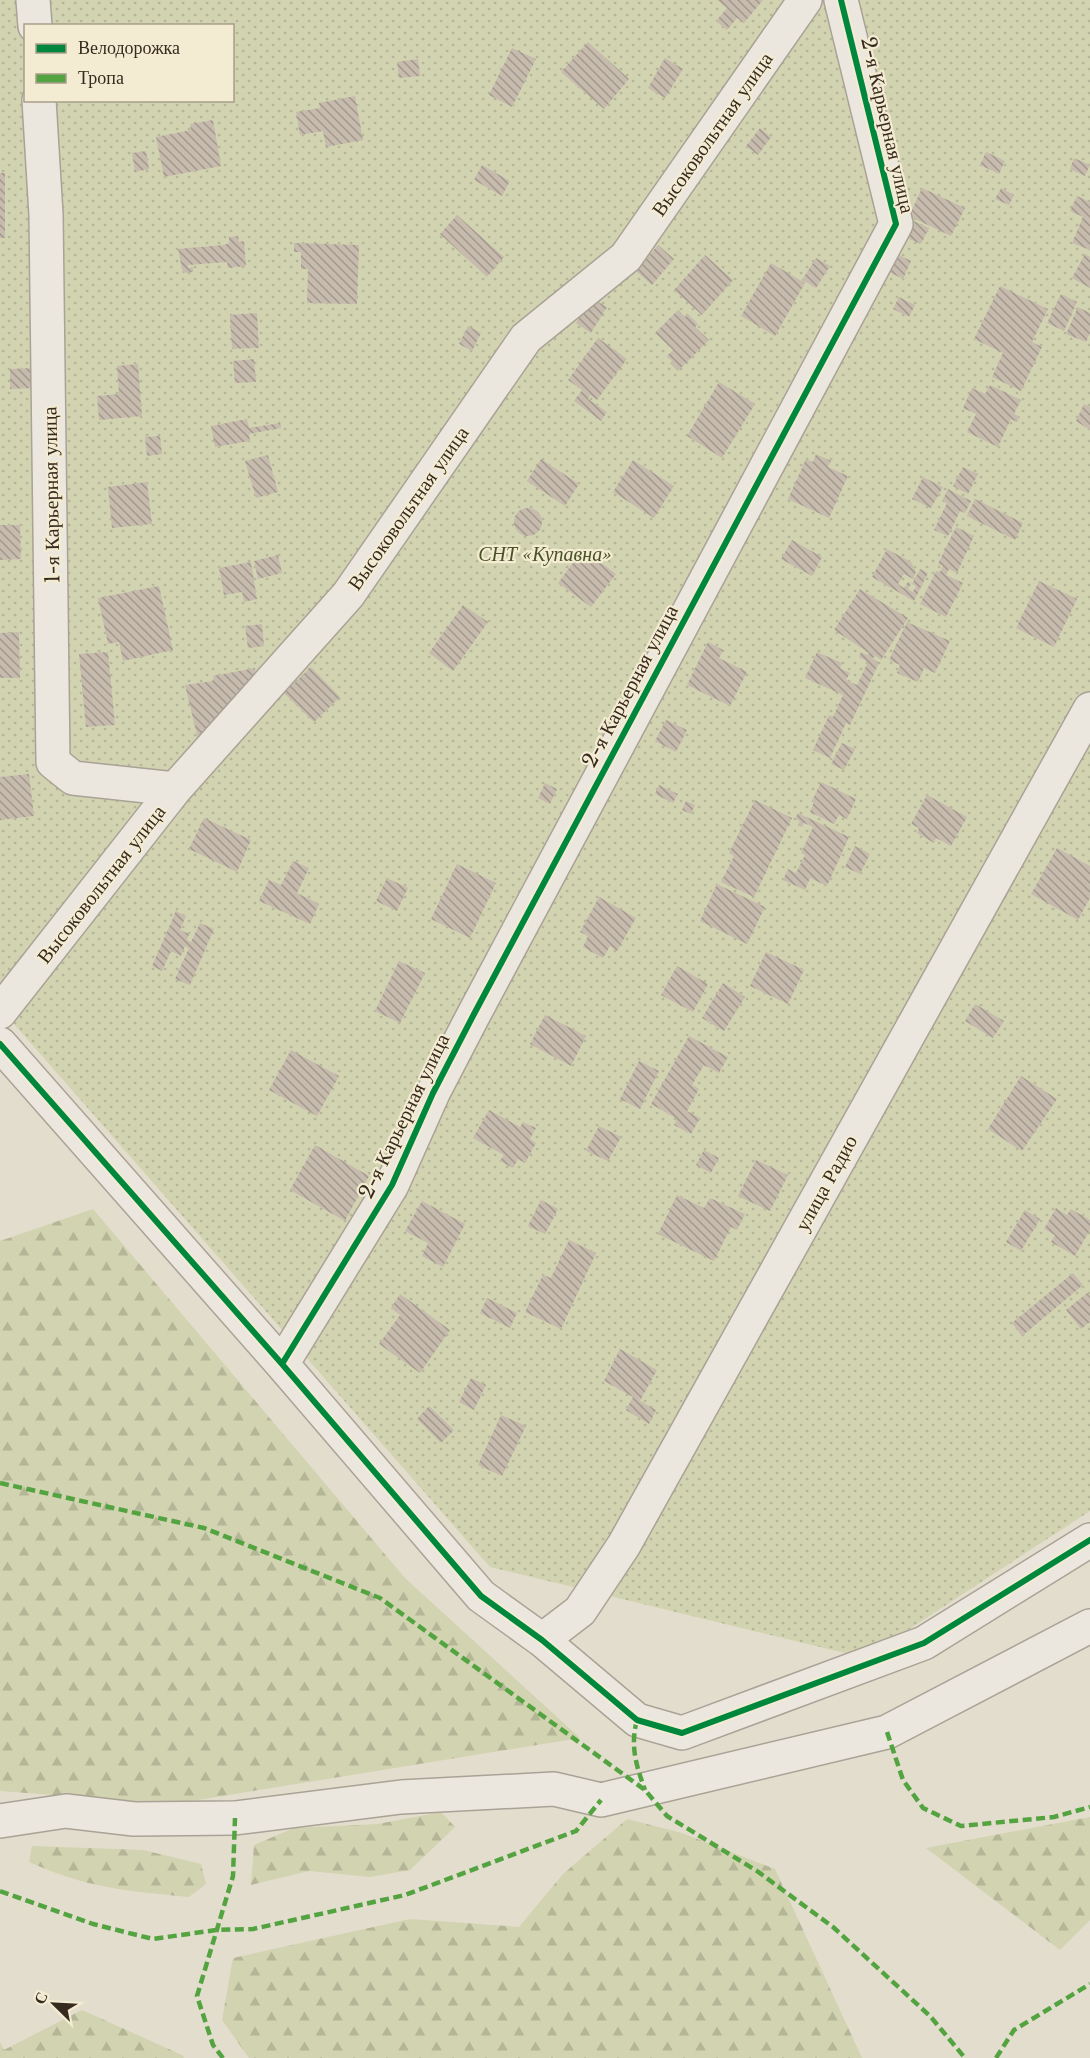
<svg xmlns="http://www.w3.org/2000/svg" width="1090" height="2058" viewBox="0 0 1090 2058" font-family="'Libre Baskerville',serif">
  <defs>
    <pattern id="forest-firs" width="22" height="20" patternUnits="userSpaceOnUse" patternTransform="scale(1.5)"><rect width="22" height="20" fill="#d2d3b0"/><path d="M5 1l3.5 6h-7zM16 11l3.5 6h-7z" fill="#b5b597"/></pattern>
    <pattern id="garden-dots" width="8" height="8" patternUnits="userSpaceOnUse" patternTransform="scale(1.5)"><rect width="8" height="8" fill="#d2d3b0"/><path d="M2 2h.1M6 6h.1" fill="none" stroke="#b5b597" stroke-width="1.8" stroke-linecap="round"/></pattern>
    <pattern id="building-back-hatch" width="6" height="6" patternUnits="userSpaceOnUse" patternTransform="scale(1.5)"><rect width="6" height="6" fill="#c7bbae"/><path d="M-1 5l2 2M0 0l6 6M5-1l2 2" fill="none" stroke="#a2988d"/></pattern>
  </defs>
  <rect width="100%" height="100%" fill="#e3ddcd"/>
  <path fill="url(#forest-firs)" d="M93,1209L405,1578L580,1738L173,1804L0,1791V1241Z
    M441,1812L455,1827L410,1870L370,1877L309,1871L251,1885L254,1845L294,1828L378,1824Z
    M1090,1817V1920L1060,1950L926,1848Z
    M627,1819L682,1833L775,1869L862,2058H249L222,2020L233,1958L410,1919L519,1927L563,1874Z
    M32,1846L143,1850L201,1864L206,1884L189,1897C128,1891 86,1888 29,1862Z
    M82,2010L182,2055L184,2058H0V2042L4,2050Z"/>
  <path fill="url(#garden-dots)" fill-rule="evenodd" d="M0,0H1090V1511L865,1658L490,1567L0,1008ZM26,26H232V100H26Z"/>
  <path fill="url(#building-back-hatch)" d="M717,0H763L744,23L737,18L727,30L716,21L727,8Z
    M588,42L629,79L604,109L561,72Z
    M512,48L536,59L512,107L489,95Z
    M665,58L683,69L665,98L648,88Z
    M418,59L420,76L399,78L397,62Z
    M355,96L363,140L326,147L323,131L300,135L296,112L320,108L319,103Z
    M213,120L221,166L164,177L156,137L191,130L190,124Z
    M760,128L771,137L758,155L746,146Z
    M146,151L149,169L135,172L132,153Z
    M986,152L1005,161L999,174L980,165Z
    M1074,158L1090,165L1085,176L1070,169Z
    M482,165L510,181L502,196L474,180Z
    M0,173H5V238H0Z
    M922,188L965,208L951,236L909,216Z
    M1001,188L1014,195L1009,205L995,199Z
    M1077,196L1090,202V250L1072,243L1083,217L1070,211Z
    M457,215L504,257L487,277L440,234Z
    M907,218L929,228L921,244L900,235Z
    M238,236L239,242L244,241L246,266L228,268L227,262L188,265V268L193,267V272L183,273L178,249L224,245L229,243V237Z
    M294,243L359,245L357,304L307,303L308,269H301V252H294Z
    M658,245L674,259L652,285L636,271Z
    M897,254L911,261L903,279L885,270Z
    M1085,254L1090,257V288L1072,278Z
    M705,255L733,280L702,315L674,290Z
    M816,258L830,266L816,288L802,280Z
    M771,263L805,283L775,336L741,316Z
    M1000,286L1048,309L1032,342L1042,347L1021,391L992,377L1003,353L974,339Z
    M1061,294L1077,302L1064,331L1047,323Z
    M899,297L915,305L909,317L893,309Z
    M591,298L607,307L591,333L576,323Z
    M1078,307L1090,313V333L1086,342L1066,334Z
    M678,310L685,317L688,314L698,324L695,327L709,340L678,371L670,363L672,361L667,356L673,350L655,333Z
    M257,313L259,348L232,349L230,315Z
    M468,326L481,333L472,351L459,344Z
    M598,338L627,359L597,400L590,395L588,399L607,412L601,421L574,401L582,390L568,380Z
    M254,359L256,382L235,383L233,361Z
    M138,364L142,416L99,420L97,396L119,394L117,366Z
    M34,368V388L10,389V369Z
    M719,382L755,404L722,458L687,436Z
    M990,385L1021,400L1014,414L1020,417L1017,422L1011,419L998,447L967,432L976,414L963,408L972,388L985,394Z
    M1084,404L1090,407V430L1076,421Z
    M247,419L249,428L280,423L281,428L249,434L250,441L215,447L211,426Z
    M160,436L162,454L147,456L145,437Z
    M816,454L831,461L828,467L848,476L829,518L788,499L806,459L813,462Z
    M268,455L278,492L256,498L245,461Z
    M541,459L579,484L565,506L527,481Z
    M633,460L674,486L654,518L613,492Z
    M963,467L978,474L968,494L953,486Z
    M923,477L943,487L931,508L912,499Z
    M147,482L152,524L112,528L108,487Z
    M948,489L971,501L965,513L960,511L948,536L934,530L947,503L942,501Z
    M975,499L1023,523L1015,540L967,516Z
    M514 522a14 14 0 1 1 28 0a14 14 0 1 1-28 0Z
    M0,525H20L21,559L0,560Z
    M956,527L974,536L957,573L949,569L946,575L963,583L946,617L920,604L936,571L940,572L943,566L938,564Z
    M792,540L822,557L812,576L781,559Z
    M583,549L616,574L591,607L558,583Z
    M887,549L911,562L916,572L913,579L904,574L898,584L904,588L908,582L911,583L908,589L913,592L916,586L912,584L920,569L928,573L914,601L872,577Z
    M278,555L282,573L258,579L254,561Z
    M251,562L257,599L244,602L242,592L224,595L219,568Z
    M1039,581L1077,599L1054,647L1016,628Z
    M159,586L173,650L123,661L119,642L108,644L98,598Z
    M860,589L908,618L881,660L874,655L872,658L879,663L850,725L846,723L830,758L813,750L829,715L833,717L843,695L805,678L817,652L842,663L840,668L850,673L846,680L857,685L868,662L859,657L861,652L867,655L869,653L834,630Z
    M463,605L488,622L453,671L429,653Z
    M907,622L950,641L935,673L924,668L918,682L897,673L900,665L889,660Z
    M262,624L264,646L248,648L245,626Z
    M19,632L20,678H0V633Z
    M708,642L723,650L719,658L747,672L730,706L687,685Z
    M108,652L115,725L86,727L79,654Z
    M311,667L340,697L314,722L284,693Z
    M255,668L256,682L198,739L185,685L214,681L213,676Z
    M666,720L687,730L676,752L655,741Z
    M842,743L855,749L844,770L831,764Z
    M29,774L34,816L0,820V777Z
    M821,782L856,799L847,819L839,815L834,824L810,812L814,802L812,801Z
    M545,783L557,789L550,804L538,798Z
    M659,785L678,794L673,803L655,794Z
    M927,795L967,817L951,846L936,838L934,843L917,833L919,828L911,824Z
    M755,800L792,818L754,897L721,882L734,856L729,853Z
    M686,801L695,805L691,814L682,810Z
    M798,813L849,837L827,886L810,878L805,890L783,880L788,869L796,873L805,855L801,853L813,827L804,823L802,827L798,825L800,821L795,819Z
    M204,818L251,840L237,872L189,849Z
    M855,846L870,854L860,874L845,867Z
    M1057,848L1090,866V898L1078,920L1031,894Z
    M293,861L309,868L297,893L319,904L310,924L259,901L269,880L281,885Z
    M457,864L496,883L470,938L431,919Z
    M387,878L408,888L397,911L376,901Z
    M717,884L765,907L747,944L700,921Z
    M599,897L636,918L617,951L610,946L603,958L583,947L588,936L580,932Z
    M176,911L186,916L180,930L189,934L187,940L191,942L200,923L214,929L190,985L175,979L189,948L185,946L181,956L171,951L162,971L152,966Z
    M766,952L804,970L788,1004L750,986Z
    M399,961L425,973L400,1023L375,1011Z
    M677,966L708,984L693,1012L661,995Z
    M723,983L745,997L724,1031L702,1018Z
    M975,1004L1004,1021L993,1038L965,1021Z
    M545,1015L586,1036L571,1066L530,1044Z
    M689,1036L728,1057L719,1073L704,1065L692,1085L699,1089L687,1111L700,1118L691,1134L674,1125L677,1119L651,1104Z
    M291,1050L339,1076L317,1116L269,1090Z
    M639,1061L659,1071L640,1109L620,1099Z
    M1021,1076L1057,1099L1022,1151L988,1129Z
    M489,1110L520,1127L523,1122L536,1128L530,1139L536,1143L525,1163L518,1159L513,1168L500,1161L504,1155L473,1138Z
    M599,1126L621,1137L608,1161L586,1151Z
    M315,1145L369,1176L345,1221L290,1190Z
    M704,1150L719,1158L711,1173L696,1165Z
    M756,1160L788,1175L770,1211L738,1196Z
    M677,1195L704,1208L710,1198L745,1214L737,1230L731,1227L714,1261L658,1234Z
    M541,1200L558,1209L545,1234L528,1226Z
    M422,1201L465,1224L443,1267L422,1256L428,1243L405,1231Z
    M1056,1208L1067,1215L1071,1209L1090,1220V1230L1075,1256L1051,1242L1055,1235L1044,1229Z
    M1025,1210L1040,1219L1021,1251L1006,1242Z
    M569,1240L596,1253L561,1329L525,1312L543,1275L551,1278Z
    M1073,1273L1083,1285L1022,1336L1012,1323Z
    M1087,1293L1090,1296V1322L1081,1329L1066,1310Z
    M400,1294L450,1330L420,1373L379,1344L400,1315L391,1308Z
    M487,1298L517,1313L510,1328L480,1313Z
    M620,1349L657,1370L640,1401L656,1410L649,1424L626,1410L633,1397L604,1381Z
    M471,1378L486,1385L474,1410L459,1402Z
    M429,1406L454,1430L441,1443L417,1419Z
    M501,1415L526,1426L502,1476L478,1465Z"/>
  <g fill="none" stroke-linecap="round" stroke-linejoin="round">
    <g stroke="#a9a296" stroke-width="36">
      <path id="street" d="M33,0L35,26
        M39,100L46,215L53,762L73,778L175,789
        M0,1012L175,789L348,595L526,338L626,257L805,0
        M0,1044L282,1364L481,1596L542,1640L637,1720L682,1733L924,1643L1090,1540
        M282,1364L392,1185L433,1093L474,1014L896,224L841,0
        M542,1640L580,1611L624,1545L1090,709
        M0,1821L66,1811L134,1819L235,1818L401,1797L554,1789L601,1800L887,1732L1090,1626"/>
    </g>
    <use href="#street" stroke="#ece7de" stroke-width="33"/>
    <path stroke="#53a441" stroke-width="4.5" stroke-dasharray="9 4.5" stroke-linecap="butt" d="M0,1483L204,1528L380,1598L645,1790L667,1816L757,1871L833,1927L930,2016L965,2058
      M637,1720C630,1746 636,1765 645,1790
      M887,1732L903,1780L923,1808L961,1826L1054,1817L1090,1807
      M0,1891L93,1924L153,1939L216,1930L253,1929L405,1895L576,1831L601,1800
      M223,2058L213,2045L197,1996L233,1876L235,1818
      M996,2058L1014,2030L1090,1984"/>
    <g stroke="#f4ebd3" stroke-width="10">
      <path id="cycleway" d="M0,1044L282,1364L481,1596L542,1640L637,1720L682,1733L924,1643L1090,1540
        M282,1364L392,1185L433,1093L474,1014L896,224L841,0"/>
    </g>
    <use href="#cycleway" stroke="#00873e" stroke-width="6"/>
  </g>
  <g text-anchor="middle" dominant-baseline="central" stroke-width="4.5" stroke-linejoin="round" paint-order="stroke">
    <g font-size="20" fill="#372a1e" stroke="#f4ebd3">
      <text transform="translate(888 125) rotate(77)">2-я Карьерная улица</text>
      <text transform="translate(712 134) rotate(-55)">Высоковольтная улица</text>
      <text transform="translate(51 495) rotate(-91)">1-я Карьерная улица</text>
      <text transform="translate(408 508) rotate(-55)">Высоковольтная улица</text>
      <text transform="translate(630 686) rotate(-62)">2-я Карьерная улица</text>
      <text transform="translate(101 884) rotate(-52)">Высоковольтная улица</text>
      <text transform="translate(404 1116) rotate(-64)">2-я Карьерная улица</text>
      <text transform="translate(826 1183) rotate(-61)">улица Радио</text>
    </g>
    <g font-size="20" font-style="italic" fill="#475325" stroke="#f4ebd3">
      <text x="545" y="554">СНТ «Купавна»</text>
    </g>
  </g>
  <rect x="24" y="24" width="210" height="78" fill="#f4ebd3" stroke="#a89e8b" stroke-width="1.5"/>
  <rect x="36" y="44" width="30" height="9" fill="#00873e" stroke="#a89e8b" stroke-width="1.5"/>
  <text x="78" y="54" font-size="18" fill="#372a1e">Велодорожка</text>
  <rect x="36" y="74" width="30" height="9" fill="#53a441" stroke="#a89e8b" stroke-width="1.5"/>
  <text x="78" y="84" font-size="18" fill="#372a1e">Тропа</text>
  <g transform="translate(54 2004) rotate(294)" stroke="#f4ebd3" stroke-width="4.5" paint-order="stroke">
  <path d="M0-4.5L10 22L0 15L-10 22Z" fill="#372a1e"/>
  <text y="-9" font-size="16" font-weight="bold" text-anchor="middle" fill="#372a1e">С</text>
  </g>
</svg>
